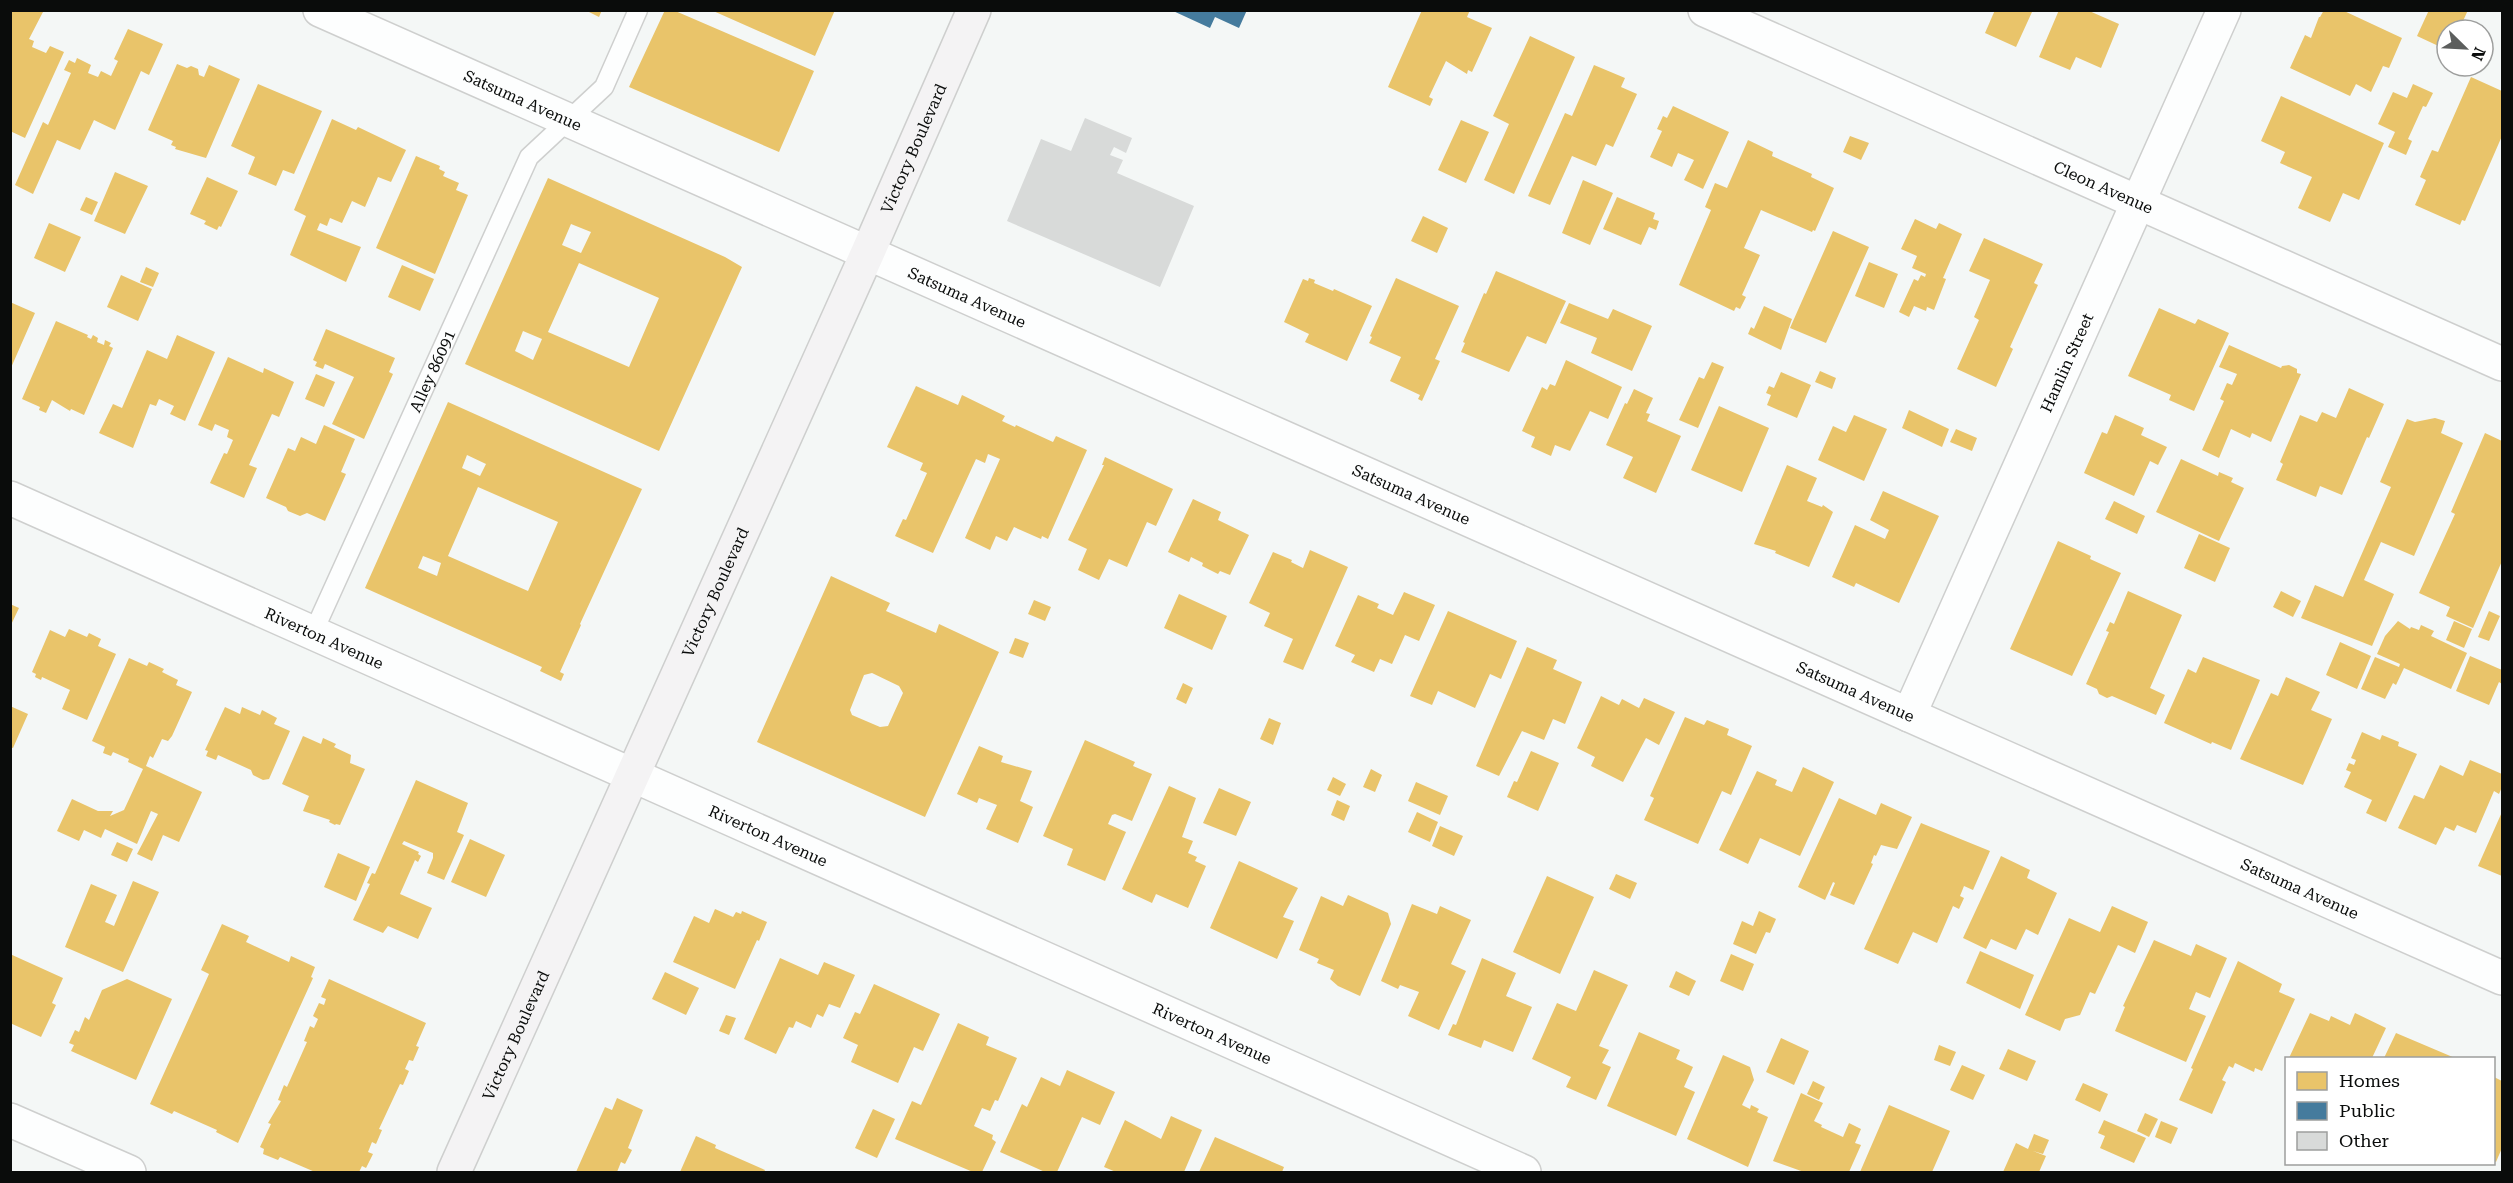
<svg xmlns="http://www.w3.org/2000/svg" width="2513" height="1183" viewBox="0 0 2513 1183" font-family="'Roboto Serif',serif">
  <rect width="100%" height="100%" fill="#f4f7f6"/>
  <path fill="#e9c46a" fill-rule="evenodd" d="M10,10H44L29,39L34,41L32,47L46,53L50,46L64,52L25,138L10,131Z
    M585,10H602L599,17Z
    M665,10H673L814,71L779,152L629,87Z
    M711,10H835L815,56Z
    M1422,10H1470L1467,17L1492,28L1472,72L1468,70L1467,74L1446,61L1429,97L1433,99L1430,106L1388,87Z
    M1995,10L2032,12L2016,47L1985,33Z
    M2059,10H2087L2119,24L2101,68L2076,57L2070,70L2039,57Z
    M2324,10H2342L2402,38L2389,68L2383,66L2371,92L2356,84L2350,96L2290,68L2305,35L2311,38L2319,17H2320Z
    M2429,10H2468L2459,30H2447V50L2417,36Z
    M128,29L163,44L149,75L141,71L115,130L94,120L80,150L57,140L33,194L15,185L43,122L48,125L71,73L64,70L69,60L75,63L77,58L91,65L88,73L98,77L101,71L111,76L118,61L114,59Z
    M1530,36L1575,57L1514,194L1484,180L1509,124L1493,116Z
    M177,64L187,68L191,66L198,69L199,75L204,77L209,65L240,79L206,158L175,149L176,147L171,145L173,141L148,130Z
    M1594,65L1625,78L1621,87L1637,94L1613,147L1606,144L1596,166L1572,156L1550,205L1528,196L1565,113L1572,116Z
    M2471,77L2502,91V136L2465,221L2462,220L2460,225L2415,205L2426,180L2420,177L2432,150L2438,152Z
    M258,84L322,111L294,174L283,170L276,186L248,174L255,157L231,146Z
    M2413,84L2433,93L2426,107L2423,106L2408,139L2412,141L2406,155L2388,147L2395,132L2378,124L2393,92L2407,98Z
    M2281,96L2384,143L2359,200L2343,193L2330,222L2298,208L2312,177L2280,163L2285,152L2261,141Z
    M1673,106L1729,132L1703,189L1684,180L1694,160L1678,153L1672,167L1650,157L1662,131L1657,129L1663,116L1667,118Z
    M332,119L356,130L358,127L406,150L391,182L378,177L365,207L352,201L342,223L330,218L327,226L320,223L317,230L361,247L346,282L290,255L306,216L294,210Z
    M1461,120L1489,132L1466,183L1438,170Z
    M1850,136L1869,143L1861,160L1843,152Z
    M1748,140L1773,152L1772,156L1812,174L1811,177L1834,188L1815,231L1813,230L1812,232L1761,210L1744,248L1760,255L1742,295L1746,297L1740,309L1736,307L1734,311L1679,285L1711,210L1705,207L1715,183L1727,188Z
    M416,156L440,166L439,169L445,172L443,176L459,183L456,190L468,195L435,274L376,248Z
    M115,172L148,186L125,234L94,221Z
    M207,177L238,191L221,227L219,226L217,230L204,224L206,221L190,214Z
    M548,178L725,257L742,267L659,451L465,364ZM571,224L591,232L581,253L562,245ZM579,263L659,298L629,367L548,332ZM523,331L542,339L533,360L515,351Z
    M1583,180L1613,193L1590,245L1562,233Z
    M86,197L98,202L92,215L80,210Z
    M1617,197L1655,213L1653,219L1659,221L1656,230L1649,227L1641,245L1603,229Z
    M1423,216L1448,228L1437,253L1411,241Z
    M1915,219L1936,229L1939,223L1962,234L1943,278L1946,279L1934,310L1927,307L1926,311L1914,306L1909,317L1899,312L1914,279L1918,281L1921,275L1925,277L1926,274L1912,268L1917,256L1901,249Z
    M49,223L81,237L65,272L34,258Z
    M1833,231L1869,247L1826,343L1790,328Z
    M1984,238L2043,264L2034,283L2038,285L2010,347L2013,349L1996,387L1957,369L1979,320L1974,317L1990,280L1969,271Z
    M1869,262L1898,274L1884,308L1855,296Z
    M402,265L434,279L420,311L388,297Z
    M146,267L159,273L153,287L140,282Z
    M1496,271L1566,301L1546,344L1527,336L1509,372L1461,352L1465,343L1463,342L1484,293L1486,294Z
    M121,275L152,289L138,321L107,307Z
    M1309,278L1315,280L1314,283L1333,291L1334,289L1372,306L1347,361L1305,342L1309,334L1284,322L1303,279L1308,281Z
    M1396,278L1459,306L1435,359L1440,361L1422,401L1418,399L1420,395L1390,381L1401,357L1369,343L1372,337L1370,336Z
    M10,302L35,313L10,370Z
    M1569,303L1608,319L1613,309L1652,326L1632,371L1591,353L1597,338L1560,323Z
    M1764,306L1792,319L1781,350L1748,334L1751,327L1754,329Z
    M2159,308L2195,324L2198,319L2229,333L2194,411L2169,400L2171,395L2128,376Z
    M56,321L88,335L87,337L91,339L93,335L98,338L97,342L104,345L105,340L111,343L109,346L113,348L84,415L71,409L70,411L52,400L46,413L39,410L40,407L22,399Z
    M326,329L395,358L389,372L393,374L364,439L332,424L354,377L325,364L323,369L315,366L317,362L313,360Z
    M177,335L215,352L185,421L170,414L174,406L159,399L156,406L150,404L133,448L99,433L113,404L122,408L147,350L167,359Z
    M2229,345L2281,368L2282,366L2289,365L2297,369V373L2301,374L2271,442L2252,433L2250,438L2231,429L2219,458L2202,450L2224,401L2220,399L2227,383L2232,385L2237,374L2219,367Z
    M228,357L263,373L264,368L294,382L279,417L272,414L249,465L257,468L244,498L210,483L224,453L227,454L233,440L227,437L229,430L215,424L212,431L198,425Z
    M1566,360L1622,387L1608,419L1590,411L1570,451L1555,445L1551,456L1531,447L1535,437L1522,431L1542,387L1547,390L1550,384L1555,386Z
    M1712,362L1724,367L1698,428L1679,420L1699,377L1704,379Z
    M1820,371L1836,378L1832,389L1815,382Z
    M1781,372L1811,385L1797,418L1767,405L1771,395L1766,393L1769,386L1774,388Z
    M316,374L335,382L324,407L305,399Z
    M916,386L958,405L962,395L1005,416L1002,421L1015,427L1016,425L1053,442L1056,436L1087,450L1048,539L1042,536L1041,539L1014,527L1007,541L996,536L990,550L965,538L1000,459L988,454L985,463L976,459L933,553L895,536L903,519L906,520L927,473L920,470L923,463L887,447Z
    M2349,388L2384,404L2369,438L2367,437L2342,495L2320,486L2316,497L2276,480L2283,464L2280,462L2300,415L2317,422L2322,412L2336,418Z
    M1634,389L1653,398L1646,413L1650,414L1647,421L1681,436L1656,493L1623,478L1633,457L1606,445L1625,403L1627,404Z
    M448,402L642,489L580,624L581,625L560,672L564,674L561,681L540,671L542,667L365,588ZM467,455L486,464L480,476L462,468ZM478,487L558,522L528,591L448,556ZM423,556L441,563L437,576L418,568Z
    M1719,406L1769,428L1742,492L1691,470Z
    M1909,410L1949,429L1942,447L1902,428Z
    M1854,415L1887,429L1864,481L1818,460L1833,426L1846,432Z
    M2115,415L2144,428L2141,435L2167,447L2158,465L2150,461L2134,496L2084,473L2102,432L2107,434Z
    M2435,418L2445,421L2441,433L2463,443L2414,556L2381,542L2364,580L2394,594L2372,646L2301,618L2315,585L2343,597L2391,487L2380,482L2407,419L2415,422Z
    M324,425L355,439L341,472L346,474L325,521L307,513L300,516L288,511L286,507L266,498L288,448L295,451L301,437L316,444Z
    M1956,429L1977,438L1972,451L1950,442Z
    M2485,433L2502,441V561L2473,628L2446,616L2450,607L2419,593L2455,514L2451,512Z
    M1105,457L1173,489L1156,526L1147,522L1127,567L1109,559L1099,580L1078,570L1087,549L1068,540L1104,465H1102Z
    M2181,459L2218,476L2219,472L2233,478L2231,482L2244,488L2219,541L2156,512Z
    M1787,465L1817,478L1807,501L1822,507L1823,505L1833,512L1809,567L1775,553L1776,551L1754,544Z
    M1883,491L1939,516L1899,603L1856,583L1854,587L1832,577L1855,525L1885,539L1889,530L1870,520Z
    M1193,499L1221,512L1218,520L1249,535L1230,575L1220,571L1218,574L1202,566L1203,563L1191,557L1189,562L1168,552Z
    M2114,501L2145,516L2137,534L2105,519Z
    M2199,534L2230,548L2215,582L2184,568Z
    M2058,541L2091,556L2090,559L2121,573L2072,676L2010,649Z
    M1310,550L1348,567L1303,670L1283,662L1293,639L1264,626L1270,613L1249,603L1273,552L1292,560L1291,562L1303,568Z
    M831,576L890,603L886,611L936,633L939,624L999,652L925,817L757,742ZM872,673L899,686L903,693L888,726L880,727L852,715L850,710L864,675Z
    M2128,591L2182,615L2150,688L2165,695L2156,715L2112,696L2107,698L2099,694L2097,689L2086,684L2109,632L2106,631L2110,622L2114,624Z
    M2281,591L2301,601L2293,617L2273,607Z
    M1404,592L1435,605L1419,641L1405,635L1392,664L1380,659L1374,672L1351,662L1355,655L1335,646L1358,595L1379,604L1377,608L1393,615Z
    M1179,594L1227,616L1212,650L1164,628Z
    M1034,600L1051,607L1045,621L1028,614Z
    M10,604L19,608L10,627Z
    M1448,611L1517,641L1501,679L1490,674L1475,708L1438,691L1432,705L1410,696Z
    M2489,611L2500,616L2489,641L2478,637Z
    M2398,621L2410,629L2411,627L2419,630L2421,625L2434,631L2431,636L2467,653L2451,689L2404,668L2396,685L2393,683L2385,699L2361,689L2375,657L2399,667L2400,664L2377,654L2385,636Z
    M2454,621L2472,629L2464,648L2446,640Z
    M69,629L87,637L89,633L101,639L98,646L116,654L87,720L62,709L70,690L42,677L41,680L35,677L36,674L32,672L50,630L65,637Z
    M1015,638L1029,643L1023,658L1009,653Z
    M2340,642L2371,656L2357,689L2326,675Z
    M1527,647L1557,660L1553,669L1582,682L1565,724L1553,719L1544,740L1522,731L1499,776L1476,766Z
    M2470,656L2502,670V684L2499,682L2489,705L2456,691Z
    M2203,657L2260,680L2231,750L2212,742L2211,744L2164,723L2188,669L2196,673Z
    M129,658L147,666L149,662L164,669L162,672L178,680L176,685L192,692L172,736L168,741L162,739L153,758L150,756L146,766L202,792L179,842L163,835L152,861L137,854L158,814L151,811L137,844L105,829L101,838L84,830L79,841L57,831L72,799L98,811H113L110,816L124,810L143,769L128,762L129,759L113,752L111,756L103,753L105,747L92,741Z
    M2286,677L2320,692L2311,710L2332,719L2303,785L2240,759L2271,693L2278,696Z
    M1183,683L1193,688L1186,704L1176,699Z
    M1601,696L1619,705L1622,699L1639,708L1644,698L1675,712L1659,745L1646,738L1623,782L1591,766L1595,757L1577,748Z
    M10,706L28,714L13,748L10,747Z
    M225,707L240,714L242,707L260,715L262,710L277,718L274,724L290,731L269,779L263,780L253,775L251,770L218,755L216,760L206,756L208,751L205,750Z
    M1685,717L1704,725L1707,720L1729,729L1727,735L1752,746L1731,795L1722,791L1698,844L1644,820L1654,798L1650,796Z
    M1269,718L1281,723L1273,745L1260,739Z
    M2362,732L2380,740L2382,735L2399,742L2398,746L2417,754L2386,822L2366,813L2372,800L2344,787L2351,772L2346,770L2349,763L2354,765L2356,760L2351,758Z
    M303,736L321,744L323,738L336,744L334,747L351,755L350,763L365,769L340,825L336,824L335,825L329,822L330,820L303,811L309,796L282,784Z
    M1085,740L1135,762L1133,766L1152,774L1132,821L1115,814L1112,815L1108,824L1126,832L1105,881L1067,865L1073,849L1043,836Z
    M979,746L1003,756L1001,762L1032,771L1020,801L1033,807L1018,843L986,829L997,805L979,798L977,803L957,794Z
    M1531,751L1559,763L1538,811L1507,797L1514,781L1517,782Z
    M2470,760L2502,774V787L2499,794L2494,791L2476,833L2457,825L2454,831L2445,827L2436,845L2398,828L2414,795L2424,799L2440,765L2463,776Z
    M1803,767L1834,782L1800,856L1760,838L1748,864L1719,850L1757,771L1777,780L1775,785L1792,792Z
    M1371,769L1382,775L1375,792L1363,787Z
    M1333,777L1346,784L1340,796L1327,790Z
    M416,780L468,803L457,832L464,835L444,880L427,873L433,858V853L404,841L402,844L419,852L418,854L421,856L418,862L415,860L400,894L432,908L418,939L388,926L383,933L353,920L370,884L367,883L372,873L375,874Z
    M1416,782L1448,796L1440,815L1408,801Z
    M1169,786L1196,798L1182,837L1193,841L1188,853L1197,857L1195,861L1206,866L1188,908L1156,894L1152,903L1122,889Z
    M1219,788L1251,802L1236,836L1203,823Z
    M1839,798L1876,815L1881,803L1912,817L1897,849L1881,845L1876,856L1874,855L1871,863L1873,864L1854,905L1830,895L1835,883L1833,882L1825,900L1798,887Z
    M1337,800L1350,806L1344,821L1331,815Z
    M1417,812L1438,822L1430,842L1408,832Z
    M2502,812V876L2478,866Z
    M1921,823L1990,851L1973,890L1964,886L1960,896L1964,898L1959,909L1953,906L1937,943L1913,932L1898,964L1864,949Z
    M1440,826L1463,836L1454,856L1432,846Z
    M470,839L505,855L486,897L451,882Z
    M117,842L133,849L127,862L111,855Z
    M338,853L370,867L356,901L324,887Z
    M2001,856L2030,870L2027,878L2057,893L2038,935L2026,929L2016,950L1991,939L1986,949L1963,938Z
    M1239,861L1298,888L1283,917L1294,921L1277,959L1210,928Z
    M1616,874L1637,883L1630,899L1609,889Z
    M1547,876L1594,897L1560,974L1513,952Z
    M133,881L159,892L123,972L65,947L91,884L117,895L105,922L114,926Z
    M1348,895L1388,913L1391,924L1360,996L1338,986L1330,979L1334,970L1317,963L1319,959L1299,950L1321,896L1343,906Z
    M1412,904L1437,914L1440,906L1471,920L1451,964L1466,971L1439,1030L1408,1016L1419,992L1400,985L1398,989L1381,981Z
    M2112,906L2148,922L2135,953L2118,945L2095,994L2090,992L2080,1015L2065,1019L2060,1031L2025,1015L2069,918L2100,932Z
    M715,909L733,917L736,912L741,914L742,911L767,922L759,941L757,940L735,989L673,962L694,916L709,923Z
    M1759,911L1776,919L1770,933L1766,932L1756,954L1733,944L1742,921L1753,926Z
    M222,924L249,936L246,942L289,962L291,956L315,967L311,977L313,978L238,1143L216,1132L217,1130L174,1111L172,1114L150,1104L209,974L201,970Z
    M2154,940L2191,956L2196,944L2227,958L2210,998L2196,992L2189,1009L2206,1016L2186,1062L2115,1031L2125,1007L2123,1006Z
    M1980,951L2034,975L2020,1009L1966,983Z
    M10,954L63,978L52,1003L56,1005L41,1037L10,1023Z
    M1731,954L1754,964L1743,991L1720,981Z
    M780,958L818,975L824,962L855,975L840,1008L829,1004L823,1017L817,1014L811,1028L796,1021L793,1028L789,1027L776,1054L744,1039Z
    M1482,958L1516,973L1506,996L1532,1007L1513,1052L1484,1040L1481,1048L1448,1035L1453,1024L1456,1025Z
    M2238,961L2282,984L2279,992L2295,999L2262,1071L2255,1068L2254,1072L2235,1063L2233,1068L2229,1066L2222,1080L2226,1082L2212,1114L2179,1100L2193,1069L2191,1068Z
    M1594,970L1628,985L1599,1046L1609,1050L1602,1063L1611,1067L1596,1100L1566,1087L1571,1077L1532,1059L1557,1003L1576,1011Z
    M1676,971L1696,981L1689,996L1669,987Z
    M665,972L699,988L686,1015L652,999Z
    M127,979L172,999L136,1080L71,1051L74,1045L69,1043L75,1030L79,1032L85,1017L89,1020L102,990Z
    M329,979L426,1023L416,1046L419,1047L413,1061L409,1060L405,1069L409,1071L403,1085L400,1084L379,1129L382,1130L376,1144L372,1142L368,1152L373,1154L366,1168L362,1166L359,1172H315L280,1157L278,1160L263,1154L264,1149L260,1147L271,1124L268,1123L281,1101L278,1100L284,1085L287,1087L307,1042L304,1041L310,1026L314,1028L318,1019L313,1016L319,1003L324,1005L326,999L321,997Z
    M874,984L940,1014L923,1051L914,1047L898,1083L851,1062L858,1045L843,1038L855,1012L860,1014Z
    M2310,1013L2329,1021L2331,1016L2350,1025L2355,1013L2386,1028L2372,1058H2289Z
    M726,1015L736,1018L729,1035L719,1031Z
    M958,1023L989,1037L986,1045L1017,1058L998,1101L995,1100L990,1111L982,1108L974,1126L993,1135L992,1139L996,1142L982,1172H973L895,1139L912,1101L921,1105Z
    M1639,1032L1680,1050L1676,1059L1693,1067L1684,1087L1695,1092L1676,1136L1607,1106Z
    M2396,1033L2455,1058H2384Z
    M1781,1038L1809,1051L1794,1085L1766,1072Z
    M1939,1045L1956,1052L1950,1066L1934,1060Z
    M2008,1049L2036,1061L2027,1081L1999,1069Z
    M1723,1055L1750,1067L1754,1080L1742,1105L1750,1109L1751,1105L1759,1109L1757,1112L1768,1117L1748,1167L1687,1139Z
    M1962,1065L1985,1075L1973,1100L1950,1090Z
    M1067,1070L1115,1092L1100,1125L1082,1117L1057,1172H1045L1000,1152L1022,1104L1027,1107L1041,1077L1060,1086Z
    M2494,1077L2502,1081V1148L2496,1162L2494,1161Z
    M1813,1081L1825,1087L1819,1100L1807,1094Z
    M2083,1083L2108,1094L2100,1112L2075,1100Z
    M1801,1093L1823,1103L1814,1121L1822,1125L1821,1127L1843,1137L1849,1123L1861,1129L1855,1143L1861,1145L1849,1172H1804L1773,1161Z
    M617,1098L643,1110L628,1148L632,1150L625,1164L621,1162L617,1172H576L605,1107L612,1110Z
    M1889,1105L1950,1131L1932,1172H1860Z
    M873,1109L895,1119L877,1158L855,1148Z
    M2145,1113L2158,1119L2149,1137L2137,1131Z
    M1171,1116L1202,1130L1184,1172H1116L1104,1167L1125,1120L1161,1139Z
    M2104,1120L2146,1138L2134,1163L2100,1148L2105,1136L2098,1133Z
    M2161,1121L2178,1128L2171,1144L2155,1137Z
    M2034,1134L2049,1140L2043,1154L2033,1151L2046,1156L2039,1172H2003L2016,1143L2028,1149Z
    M696,1136L716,1145L715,1148L765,1170L764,1172H680Z
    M1215,1137L1284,1167L1282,1172H1199Z"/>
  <path fill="#457b9d" d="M1171,10H1247L1239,28L1215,17L1210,28Z"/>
  <path fill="#d8dad9" d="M1085,118L1132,138L1126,153L1114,147L1110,155L1123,160L1117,173L1194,206L1160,287L1007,221L1041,139L1071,151Z"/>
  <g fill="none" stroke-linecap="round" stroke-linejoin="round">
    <g stroke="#cecfce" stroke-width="21">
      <g id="service">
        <path id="s1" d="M313,633L529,157L604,87L638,10"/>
      </g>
    </g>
    <g stroke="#cecfce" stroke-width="36">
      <g id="minor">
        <path id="s2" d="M320,10L2502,978"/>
        <path id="s3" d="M1705,10L2502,364"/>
        <path id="s4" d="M10,498L1524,1172"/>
        <path id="s5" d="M1909,715L2224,10"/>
        <path d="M10,1120L129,1172"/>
      </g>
    </g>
    <g stroke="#cecfce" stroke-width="36">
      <g id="secondary">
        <path id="s6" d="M454,1172L868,252L974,10"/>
      </g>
    </g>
    <use href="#service" stroke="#fdfefe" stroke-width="18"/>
    <use href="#minor" stroke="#fdfefe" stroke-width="33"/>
    <use href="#secondary" stroke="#f4f3f4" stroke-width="33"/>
  </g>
  <g text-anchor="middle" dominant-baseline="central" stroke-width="6" stroke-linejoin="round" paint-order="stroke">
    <g font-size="16" fill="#0a0c0b" stroke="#fff">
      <text stroke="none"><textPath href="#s2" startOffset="222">Satsuma Avenue</textPath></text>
      <text stroke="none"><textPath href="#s6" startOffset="1122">Victory Boulevard</textPath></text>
      <text stroke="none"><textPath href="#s3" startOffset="436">Cleon Avenue</textPath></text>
      <text stroke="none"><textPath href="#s2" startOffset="708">Satsuma Avenue</textPath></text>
      <text stroke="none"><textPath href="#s5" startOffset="386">Hamlin Street</textPath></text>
      <text stroke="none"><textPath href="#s1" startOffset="288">Alley 86091</textPath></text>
      <text stroke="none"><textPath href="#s2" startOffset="1194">Satsuma Avenue</textPath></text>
      <text stroke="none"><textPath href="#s6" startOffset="636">Victory Boulevard</textPath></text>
      <text stroke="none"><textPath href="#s4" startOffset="344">Riverton Avenue</textPath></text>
      <text stroke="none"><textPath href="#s2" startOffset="1680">Satsuma Avenue</textPath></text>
      <text stroke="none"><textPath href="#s4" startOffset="830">Riverton Avenue</textPath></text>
      <text stroke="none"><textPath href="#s2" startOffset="2166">Satsuma Avenue</textPath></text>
      <text stroke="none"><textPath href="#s4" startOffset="1316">Riverton Avenue</textPath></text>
      <text stroke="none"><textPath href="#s6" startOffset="150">Victory Boulevard</textPath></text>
    </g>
  </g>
  <rect width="2513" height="1183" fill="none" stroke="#0a0c0b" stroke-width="24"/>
  <rect x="2285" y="1057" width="210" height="108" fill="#ffffff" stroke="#9d9e9d" stroke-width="1.5"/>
  <rect x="2297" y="1072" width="30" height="18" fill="#e9c46a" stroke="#9d9e9d" stroke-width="1.5"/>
  <text x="2339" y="1087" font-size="18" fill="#0a0c0b">Homes</text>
  <rect x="2297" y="1102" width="30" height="18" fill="#457b9d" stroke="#9d9e9d" stroke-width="1.5"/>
  <text x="2339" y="1117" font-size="18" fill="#0a0c0b">Public</text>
  <rect x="2297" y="1132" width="30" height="18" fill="#d8dad9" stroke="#9d9e9d" stroke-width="1.5"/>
  <text x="2339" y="1147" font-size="18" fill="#0a0c0b">Other</text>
  <g transform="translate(2465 48) rotate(114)"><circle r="28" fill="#ffffff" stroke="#9d9e9d" stroke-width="1.5"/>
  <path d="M0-4.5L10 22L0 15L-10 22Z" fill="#5c5e5d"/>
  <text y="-9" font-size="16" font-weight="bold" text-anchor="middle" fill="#0a0c0b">N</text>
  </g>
</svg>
